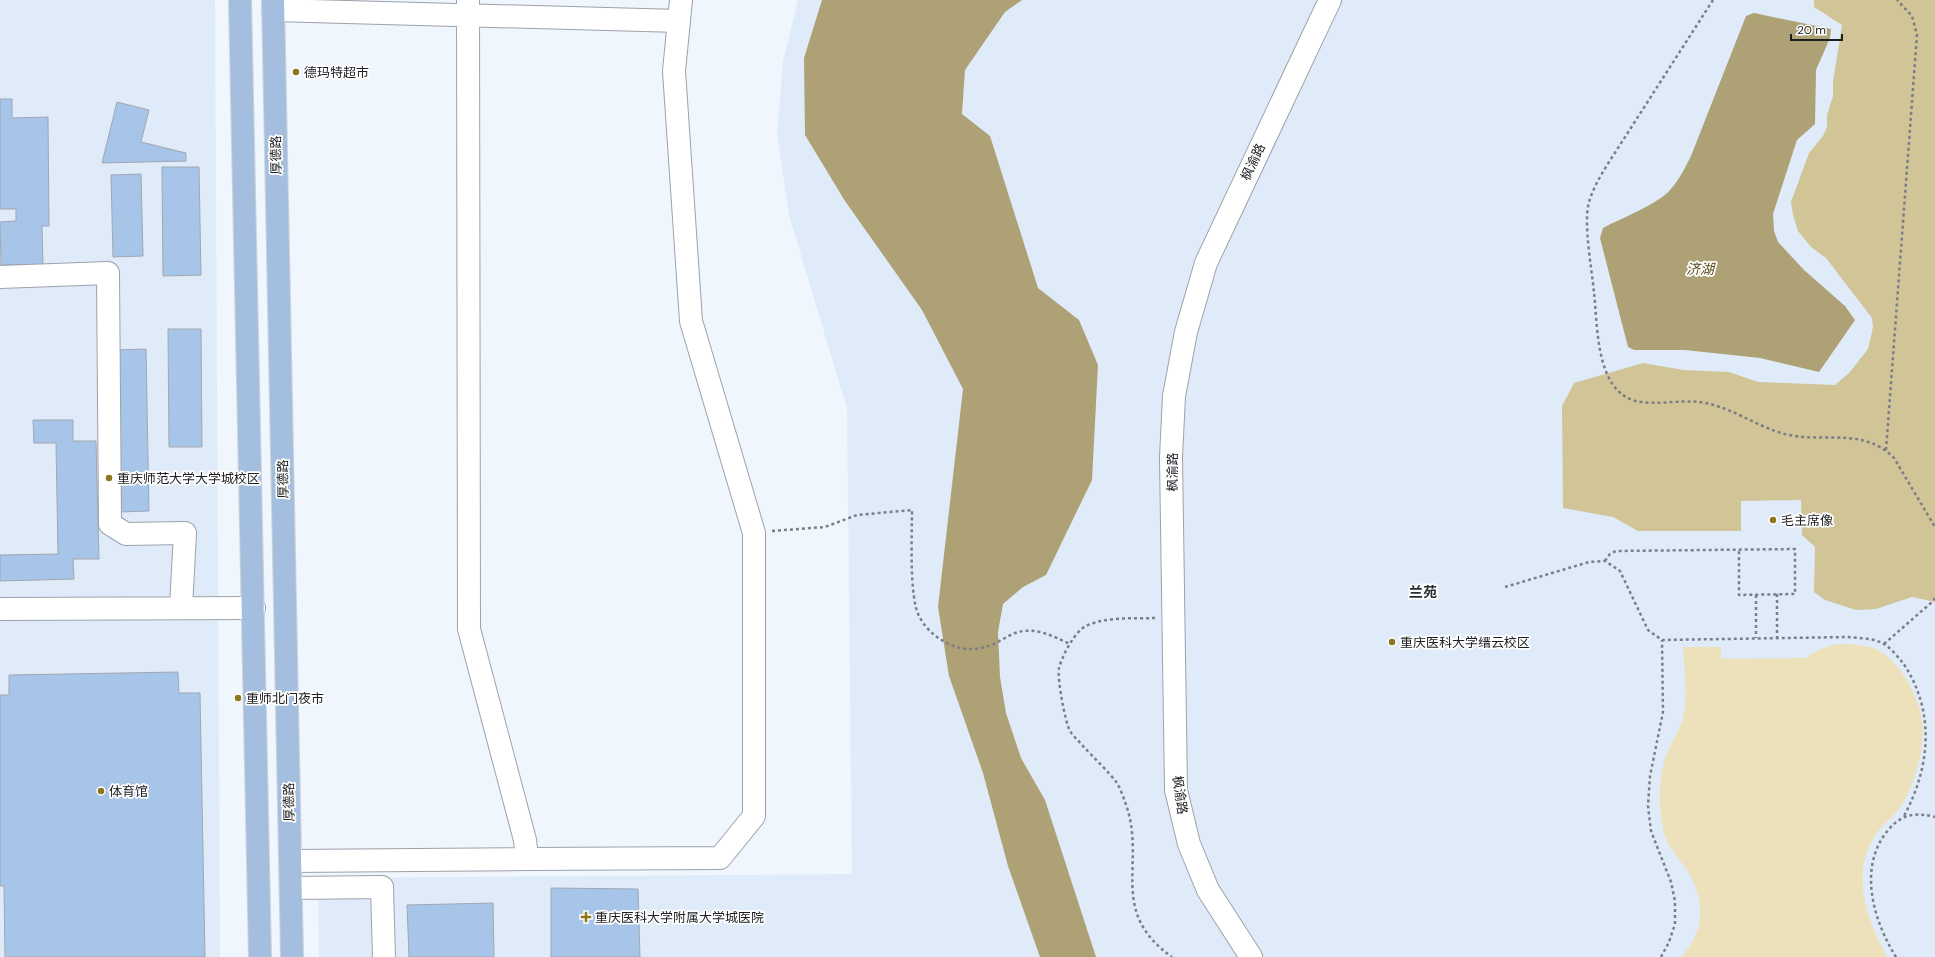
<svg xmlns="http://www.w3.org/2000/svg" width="1935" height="957" viewBox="0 0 1935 957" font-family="'DM Sans','Noto Sans SC',sans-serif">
  <rect width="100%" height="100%" fill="#eff6fe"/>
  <path fill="#e0ebfa" d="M0,0H215L220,957H0Z
    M798,0H1935V957H319L318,878L852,874L847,409L789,215L777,134L783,61Z"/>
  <path fill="#ece1bb" d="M1841,644C1852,644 1863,645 1874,648C1886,652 1904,673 1910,685C1915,696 1920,707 1922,719C1926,747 1914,792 1895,814C1891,819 1884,823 1880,829C1871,840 1864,856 1863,870C1860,902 1873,930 1887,957H1681C1706,931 1705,899 1687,870C1678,857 1666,846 1663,829C1658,804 1658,777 1667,753C1672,741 1680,730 1683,717C1688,697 1684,668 1683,647H1721V659L1805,658C1817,650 1827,645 1841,644Z"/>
  <path fill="#d1c497" d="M1814,0H1935V602L1912,597L1876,609L1856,610L1825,600L1814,592L1815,547L1802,535L1801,500L1741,501V531H1638L1613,517L1563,508L1562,406L1574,383L1643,363L1684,370L1729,372L1758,382L1835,385L1849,373L1868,349L1873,327L1872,318L1826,258L1811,247L1798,231L1793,215L1791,202L1809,153L1823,136L1827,127V115L1833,96V82L1842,25L1814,7Z"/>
  <path fill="#aea175" d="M822,0H1022L1005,12L965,70L962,114L990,136L1038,288L1079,320L1098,365L1092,480L1046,575L1023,587L1003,604L998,632L1000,677L1006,713L1021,758L1045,800L1096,957H1040L1008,866L983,773L949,676L938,607L963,389L922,310L845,201L805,135L804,58Z
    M1754,13L1831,29L1830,38L1816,70L1815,124L1797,140L1773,214L1774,231L1778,242L1804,270L1845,306L1855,320L1819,372L1760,358L1685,350H1634L1628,347L1600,238L1603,228C1620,219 1658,204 1670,190C1679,180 1685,168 1691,156L1746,16Z"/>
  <path fill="#a7c4e9" stroke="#a1a7ae" d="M0,99H12V118L48,117L49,226H42L43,265H1L0,222L16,221V209H0Z
    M117,102L149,110L141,142L186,153V161L102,163Z
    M162,167H199L201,275L163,276Z
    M141,174L143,256L113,257L111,175Z
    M168,329H201L202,447H169Z
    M146,349L149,511L119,512L117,350Z
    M33,420H73V441H96L99,559H73L74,579L0,581V555L58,554L56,443H34Z
    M178,672L179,693H200L205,957H5L4,886H0V695H9V675Z
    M551,888L638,889L640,957H551Z
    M493,903L494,957H409L407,905Z"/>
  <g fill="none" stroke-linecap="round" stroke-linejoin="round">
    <g stroke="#9da2aa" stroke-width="24">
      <path id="minor" d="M468,0L469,629L525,840L527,859L720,858L754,816V533L691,321L674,71L681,0
        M273,10L679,21
        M0,277L108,273L110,524L126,534L185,533L181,608
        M0,609L254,608
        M291,861L527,859
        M291,888L382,887L384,957
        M1251,957L1208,890L1189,844L1176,790L1171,457L1174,396L1186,332L1206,263L1330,0"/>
    </g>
    <g stroke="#d1d2d2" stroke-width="24">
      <path id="major" d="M240,0L260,957
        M273,0L292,957"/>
    </g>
    <path stroke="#7b7f85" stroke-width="2.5" stroke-dasharray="3 3" stroke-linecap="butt" d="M1713,0L1609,162C1601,175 1593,188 1589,202C1583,224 1592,269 1594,293C1598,327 1595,396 1641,402C1663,405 1688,398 1710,404C1739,411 1765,432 1795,436C1831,441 1865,429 1894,458L1935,527
      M1886,450L1917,35L1912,16L1897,0
      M772,531L825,527L857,515L912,510C912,534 909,597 919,616C925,628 935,637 947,643C958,649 972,651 985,647C995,645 1005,637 1015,633C1035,626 1052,636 1070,644
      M1605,561L1610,554L1616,551L1795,549V594L1739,595V550
      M1505,587L1589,562L1605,561L1620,571L1648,630L1662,640L1848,637C1859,638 1874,638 1884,644C1891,648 1898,657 1903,663C1935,710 1931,766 1904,816
      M1777,594V638
      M1756,595V638
      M1155,618C1133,619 1107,616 1086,626C1075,631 1062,656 1059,668C1057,678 1065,722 1070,731C1073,736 1078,740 1082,745C1092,756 1108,771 1117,783C1120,788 1123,796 1125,802C1148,862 1106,910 1172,957
      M1884,644L1932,602L1935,598
      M1661,957L1669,942L1675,924V901L1671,882L1651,831L1648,806L1650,776L1663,712L1662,640
      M1896,957C1873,920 1857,866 1889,829C1902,814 1916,812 1935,817"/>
    <use href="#minor" stroke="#fff" stroke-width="22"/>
    <use href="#major" stroke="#a4bedf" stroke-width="22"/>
  </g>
  <g fill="#8d761b" stroke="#fff" stroke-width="1.5">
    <circle cx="296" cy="72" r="4"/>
    <circle cx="109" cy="478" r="4"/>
    <circle cx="1773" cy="520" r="4"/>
    <circle cx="1392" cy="642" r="4"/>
    <circle cx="238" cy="698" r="4"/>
    <circle cx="101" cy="791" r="4"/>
    <path d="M584 911h4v4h4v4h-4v4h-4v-4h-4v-4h4z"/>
  </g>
  <g text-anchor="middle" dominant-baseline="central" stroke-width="3.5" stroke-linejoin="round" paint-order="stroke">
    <g font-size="13" fill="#1b1d20" stroke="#fff" text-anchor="start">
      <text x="304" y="72">德玛特超市</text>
      <text x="117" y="478">重庆师范大学大学城校区</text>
      <text x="1781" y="520">毛主席像</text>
      <text x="1400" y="642">重庆医科大学缙云校区</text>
      <text x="246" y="698">重师北门夜市</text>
      <text x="109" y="791">体育馆</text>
      <text x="595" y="917">重庆医科大学附属大学城医院</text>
    </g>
    <g font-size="13" fill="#1b1d20" stroke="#fff">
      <text transform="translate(276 155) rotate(-91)">厚德路</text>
      <text transform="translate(1253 162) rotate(-65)">枫渝路</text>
      <text transform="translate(1172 472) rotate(-90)">枫渝路</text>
      <text transform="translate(283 479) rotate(-91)">厚德路</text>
      <text transform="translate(1180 795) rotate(82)">枫渝路</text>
      <text transform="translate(289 802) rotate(-91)">厚德路</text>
    </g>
    <g font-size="14" font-style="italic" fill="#594b15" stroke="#fff">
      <text x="1700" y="269">济湖</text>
    </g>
    <g font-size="14" font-weight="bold" fill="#272c32" stroke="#fff">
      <text x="1423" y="592">兰苑</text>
    </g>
  </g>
  <path d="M1791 34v6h51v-6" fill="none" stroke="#1b1d20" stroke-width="2"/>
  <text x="1797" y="34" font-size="12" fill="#1b1d20" stroke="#ffffff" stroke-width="3" paint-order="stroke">20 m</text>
</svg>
